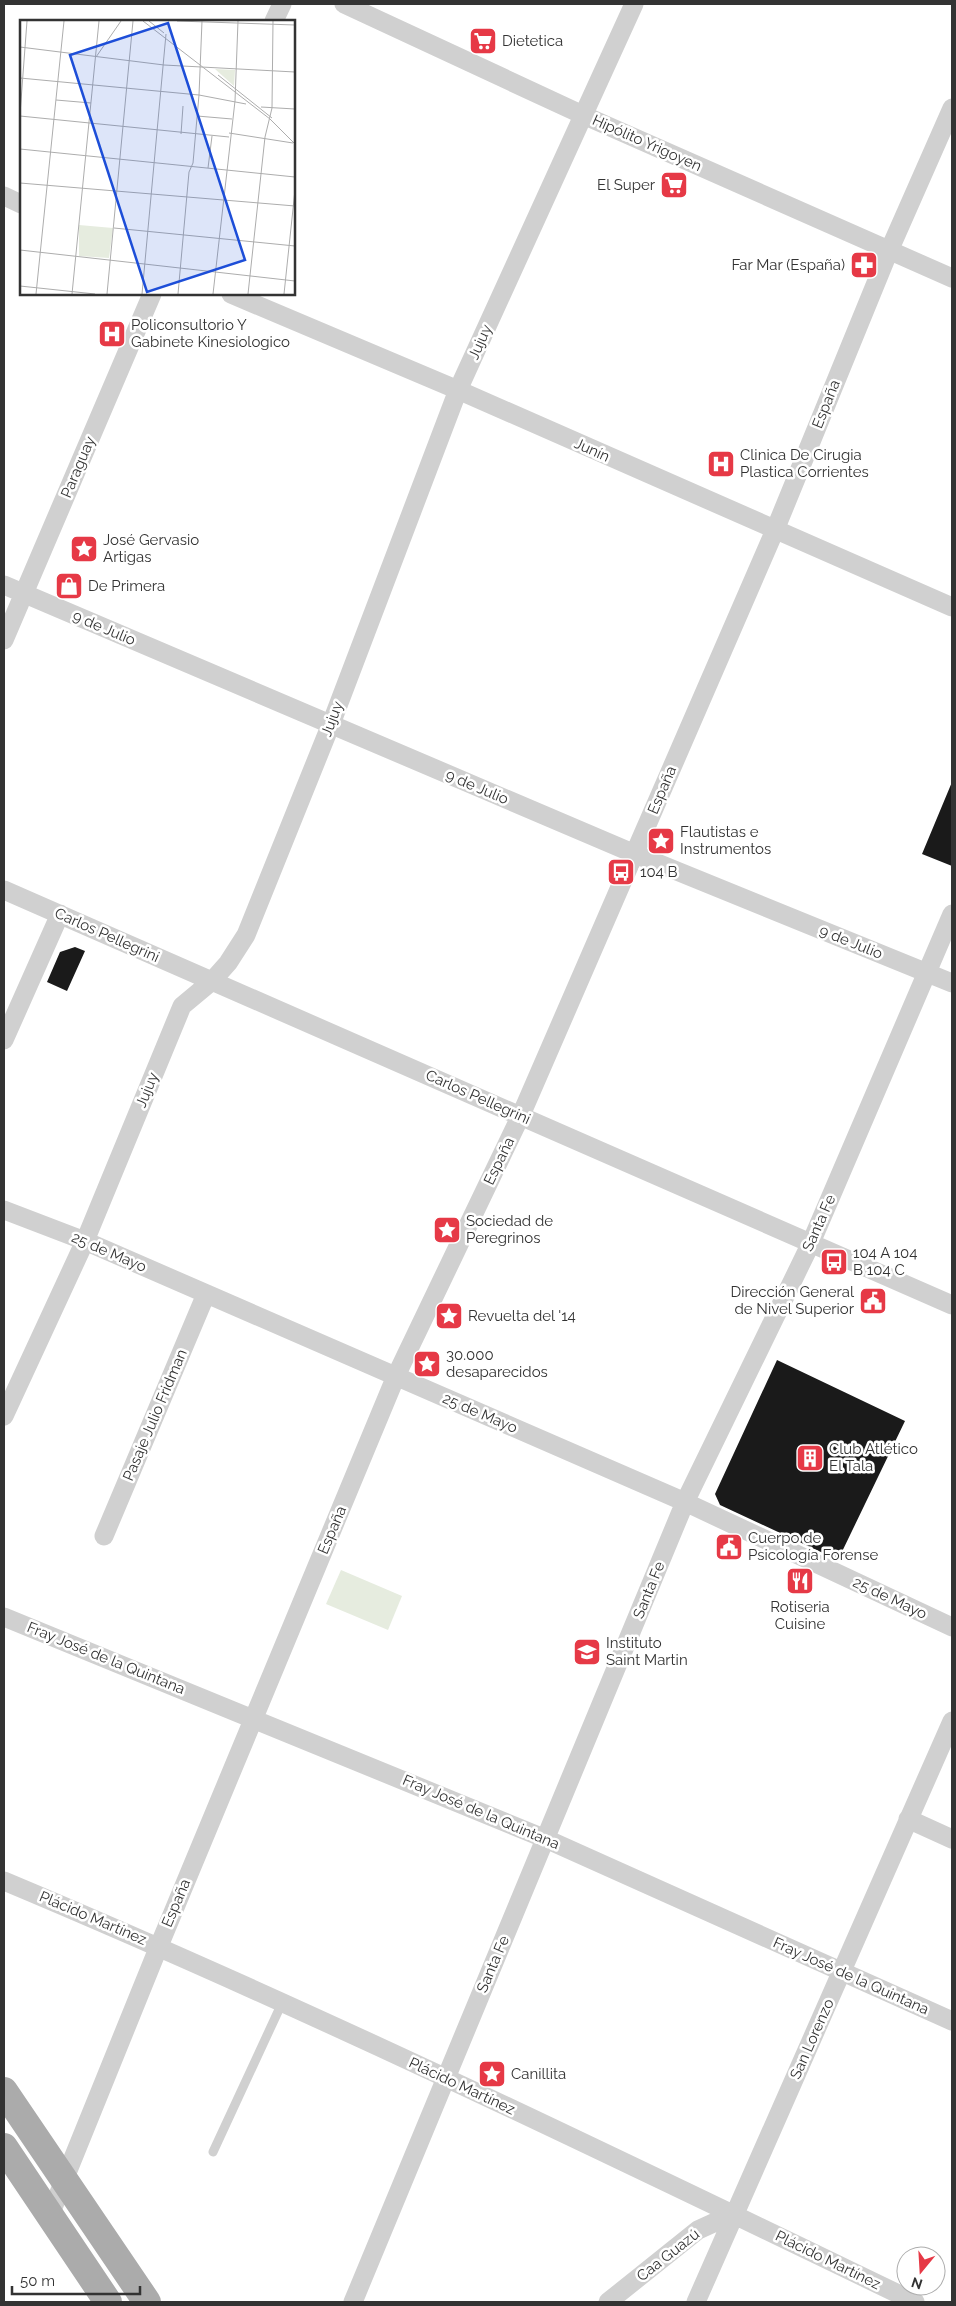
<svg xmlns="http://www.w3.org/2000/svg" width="956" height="2306" viewBox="0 0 956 2306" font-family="Raleway,sans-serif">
  <rect width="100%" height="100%" fill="#fff"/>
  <path fill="#e6ecdf" d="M341,1570L402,1596L388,1630L326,1604Z"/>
  <path fill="#1a1a1a" d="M952,782V866L922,854Z
    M75,947L85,951L67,991L47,982L60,952Z
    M777,1360L905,1421L838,1560L720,1505L715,1494Z"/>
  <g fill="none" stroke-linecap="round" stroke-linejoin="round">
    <path stroke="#d0d0d0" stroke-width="9" d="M213,2152L282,2003"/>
    <path stroke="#d0d0d0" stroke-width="19" d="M344,4L583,115L952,278
      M274,21L282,4
      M4,196L21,204
      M231,294L458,390L952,607
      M4,585L635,854L952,983
      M4,640L152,294
      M4,890L952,1305
      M4,1040L60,914
      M4,1210L85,1241L685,1502L952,1627
      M4,1416L85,1241L182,1006L212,981L228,963L246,935L331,724L458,390L634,4
      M104,1536L206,1294
      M4,1617L546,1839L952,2021
      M908,1819L952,1839
      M4,1881C312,2010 614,2157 915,2302
      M50,2215L159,1946L396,1376L521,1115L775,530L889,251L952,108
      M353,2302L685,1502L810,1245L952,914
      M608,2302L698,2230L733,2214
      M696,2302L952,1721"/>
    <path stroke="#ababab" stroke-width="28" d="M4,2091L147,2302
      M4,2147L108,2302"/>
  </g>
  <defs>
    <g id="supermarket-square" transform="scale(1.4375)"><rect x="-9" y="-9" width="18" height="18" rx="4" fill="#e63946" stroke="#fff"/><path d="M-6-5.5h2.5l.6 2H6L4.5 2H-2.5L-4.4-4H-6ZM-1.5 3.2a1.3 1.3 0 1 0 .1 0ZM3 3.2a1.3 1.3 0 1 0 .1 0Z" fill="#fff"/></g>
    <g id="pharmacy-square" transform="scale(1.4375)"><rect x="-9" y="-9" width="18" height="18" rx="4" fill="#e63946" stroke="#fff"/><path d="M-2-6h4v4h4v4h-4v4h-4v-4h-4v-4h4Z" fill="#fff"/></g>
    <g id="hospital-square" transform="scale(1.4375)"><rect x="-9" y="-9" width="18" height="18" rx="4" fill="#e63946" stroke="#fff"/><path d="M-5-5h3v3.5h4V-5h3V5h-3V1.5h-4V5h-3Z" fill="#fff"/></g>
    <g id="sight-square" transform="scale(1.4375)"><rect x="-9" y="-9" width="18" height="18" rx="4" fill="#e63946" stroke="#fff"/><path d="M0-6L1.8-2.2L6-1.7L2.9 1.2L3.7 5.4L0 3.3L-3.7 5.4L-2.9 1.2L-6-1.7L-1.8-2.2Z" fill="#fff"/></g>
    <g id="shop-square" transform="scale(1.4375)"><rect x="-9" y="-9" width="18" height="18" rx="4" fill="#e63946" stroke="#fff"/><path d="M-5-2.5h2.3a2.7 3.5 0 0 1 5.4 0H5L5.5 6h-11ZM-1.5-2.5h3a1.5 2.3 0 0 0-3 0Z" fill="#fff"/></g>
    <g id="bus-square" transform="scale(1.4375)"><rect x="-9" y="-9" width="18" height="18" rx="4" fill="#e63946" stroke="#fff"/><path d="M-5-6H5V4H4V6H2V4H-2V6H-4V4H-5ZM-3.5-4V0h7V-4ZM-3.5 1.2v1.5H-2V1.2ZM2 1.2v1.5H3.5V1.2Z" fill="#fff"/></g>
    <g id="civic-square" transform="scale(1.4375)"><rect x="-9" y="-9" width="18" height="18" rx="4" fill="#e63946" stroke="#fff"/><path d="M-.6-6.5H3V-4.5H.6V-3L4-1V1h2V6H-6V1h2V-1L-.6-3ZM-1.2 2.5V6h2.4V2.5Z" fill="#fff"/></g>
    <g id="building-square" transform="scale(1.4375)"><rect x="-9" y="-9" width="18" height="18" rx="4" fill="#e63946" stroke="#fff"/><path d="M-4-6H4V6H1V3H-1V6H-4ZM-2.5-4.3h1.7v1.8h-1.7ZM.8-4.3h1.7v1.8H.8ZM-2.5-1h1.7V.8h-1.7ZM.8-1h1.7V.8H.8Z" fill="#fff"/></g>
    <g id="restaurant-square" transform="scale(1.4375)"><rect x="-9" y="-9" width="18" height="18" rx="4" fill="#e63946" stroke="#fff"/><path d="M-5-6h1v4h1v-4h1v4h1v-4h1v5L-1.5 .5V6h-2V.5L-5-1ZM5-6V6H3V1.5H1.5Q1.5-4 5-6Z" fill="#fff"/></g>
    <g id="school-square" transform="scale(1.4375)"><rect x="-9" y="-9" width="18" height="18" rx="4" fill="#e63946" stroke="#fff"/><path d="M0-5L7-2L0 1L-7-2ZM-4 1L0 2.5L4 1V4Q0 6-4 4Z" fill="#fff"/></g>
  </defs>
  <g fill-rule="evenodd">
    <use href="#supermarket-square" x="483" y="41"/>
    <use href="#supermarket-square" x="674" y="185"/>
    <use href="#pharmacy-square" x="864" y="265"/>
    <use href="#hospital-square" x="112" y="334"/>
    <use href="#hospital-square" x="721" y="464"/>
    <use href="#sight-square" x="84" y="549"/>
    <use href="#shop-square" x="69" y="586"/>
    <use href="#sight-square" x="661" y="841"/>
    <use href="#bus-square" x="621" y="872"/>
    <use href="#sight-square" x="447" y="1230"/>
    <use href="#bus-square" x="834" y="1262"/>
    <use href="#civic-square" x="873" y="1301"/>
    <use href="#sight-square" x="449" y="1316"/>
    <use href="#sight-square" x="427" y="1364"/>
    <use href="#building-square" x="810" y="1458"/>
    <use href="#civic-square" x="729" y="1547"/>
    <use href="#restaurant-square" x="800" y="1581"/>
    <use href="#school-square" x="587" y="1652"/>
    <use href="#sight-square" x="492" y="2074"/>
  </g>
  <g text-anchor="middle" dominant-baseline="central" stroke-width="5" stroke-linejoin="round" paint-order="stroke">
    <g font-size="15" fill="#333" stroke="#fff" text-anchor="start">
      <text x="502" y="41">Dietetica</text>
      <text x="655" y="185" text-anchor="end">El Super</text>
      <text x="845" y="265" text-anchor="end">Far Mar (España)</text>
      <text x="131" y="325">Policonsultorio Y<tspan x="131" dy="17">Gabinete Kinesiologico</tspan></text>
      <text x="740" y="455">Clinica De Cirugia<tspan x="740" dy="17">Plastica Corrientes</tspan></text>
      <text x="103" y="540">José Gervasio<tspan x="103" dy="17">Artigas</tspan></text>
      <text x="88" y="586">De Primera</text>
      <text x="680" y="832">Flautistas e<tspan x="680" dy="17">Instrumentos</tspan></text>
      <text x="640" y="872">104 B</text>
      <text x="466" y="1221">Sociedad de<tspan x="466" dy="17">Peregrinos</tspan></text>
      <text x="853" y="1253">104 A 104<tspan x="853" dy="17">B 104 C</tspan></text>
      <text x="854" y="1292" text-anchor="end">Dirección General<tspan x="854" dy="17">de Nivel Superior</tspan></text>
      <text x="468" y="1316">Revuelta del '14</text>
      <text x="446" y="1355">30.000<tspan x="446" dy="17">desaparecidos</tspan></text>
      <text x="829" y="1449">Club Atlético<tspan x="829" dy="17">El Tala</tspan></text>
      <text x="748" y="1538">Cuerpo de<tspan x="748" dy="17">Psicología Forense</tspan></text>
      <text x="800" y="1607" text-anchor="middle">Rotiseria<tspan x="800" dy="17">Cuisine</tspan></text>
      <text x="606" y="1643">Instituto<tspan x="606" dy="17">Saint Martin</tspan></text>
      <text x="511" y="2074">Canillita</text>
    </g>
    <g font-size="15" fill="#333" stroke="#fff">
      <text transform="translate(647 143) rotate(24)">Hipólito Yrigoyen</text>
      <text transform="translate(480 342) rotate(-66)">Jujuy</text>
      <text transform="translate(826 404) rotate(-68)">España</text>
      <text transform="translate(592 450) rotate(24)">Junín</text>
      <text transform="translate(78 467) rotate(-67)">Paraguay</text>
      <text transform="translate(104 628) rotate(23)">9 de Julio</text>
      <text transform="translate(332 719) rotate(-69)">Jujuy</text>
      <text transform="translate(477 787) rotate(23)">9 de Julio</text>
      <text transform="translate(662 790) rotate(-67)">España</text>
      <text transform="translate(107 935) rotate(24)">Carlos Pellegrini</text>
      <text transform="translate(851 942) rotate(22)">9 de Julio</text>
      <text transform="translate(147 1090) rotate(-68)">Jujuy</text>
      <text transform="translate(478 1097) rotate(24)">Carlos Pellegrini</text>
      <text transform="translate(499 1161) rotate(-64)">España</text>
      <text transform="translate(819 1223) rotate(-66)">Santa Fe</text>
      <text transform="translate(109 1252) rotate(23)">25 de Mayo</text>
      <text transform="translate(480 1413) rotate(23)">25 de Mayo</text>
      <text transform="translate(155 1415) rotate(-67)">Pasaje Julio Fridman</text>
      <text transform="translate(332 1530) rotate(-67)">España</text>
      <text transform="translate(649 1590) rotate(-68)">Santa Fe</text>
      <text transform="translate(890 1598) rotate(25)">25 de Mayo</text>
      <text transform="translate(106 1658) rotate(22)">Fray José de la Quintana</text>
      <text transform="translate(481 1812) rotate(23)">Fray José de la Quintana</text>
      <text transform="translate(176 1903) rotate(-67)">España</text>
      <text transform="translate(93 1918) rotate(23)">Plácido Martínez</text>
      <text transform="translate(493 1964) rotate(-67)">Santa Fe</text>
      <text transform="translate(851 1976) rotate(24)">Fray José de la Quintana</text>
      <text transform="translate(812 2039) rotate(-66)">San Lorenzo</text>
      <text transform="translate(462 2086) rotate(25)">Plácido Martínez</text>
      <text transform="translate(668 2255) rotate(-38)">Caa Guazú</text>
      <text transform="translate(828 2260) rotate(26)">Plácido Martínez</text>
    </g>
  </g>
  <g transform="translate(20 20)">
    <rect width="275" height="275" fill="#fff"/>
    <path d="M195,49L215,50L214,66ZM59,205L93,208L89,238L59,236Z" fill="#e6ecdf"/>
    <path fill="none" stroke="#adadad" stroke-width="1" d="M123,1L250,99L275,124M129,1L144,13M157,1L275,5M0,27L144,45L275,52M76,37L101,1M198,55L252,98M0,58L179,75L226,84M36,80L71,83M241,87L275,89M0,94L7,1M0,96L209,117M177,96L212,99M209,113L273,123M161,114L163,86M0,129L275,157M188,148L192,116M0,163L275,186M94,208L275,226M0,230L275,261M0,266L75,274M16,274L44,1M52,274L79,1M87,274L113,1M122,274L146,14M158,274L169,152L173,143L179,75L182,1M193,274L215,81L218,1M228,274L245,117L252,88L253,1M264,274L275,170"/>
    <path fill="#1d4ed8" fill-opacity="0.15" stroke="#1d4ed8" stroke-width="2.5" d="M148,3L225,240L127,272L50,35Z"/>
    <rect width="275" height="275" fill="none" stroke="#333" stroke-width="2.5"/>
  </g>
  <rect width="956" height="2306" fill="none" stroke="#333333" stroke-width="10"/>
  <g transform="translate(921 2271) rotate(198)"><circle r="24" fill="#ffffff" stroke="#adadad"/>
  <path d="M0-4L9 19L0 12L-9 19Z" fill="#e63946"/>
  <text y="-8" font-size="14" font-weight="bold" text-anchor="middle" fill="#333333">N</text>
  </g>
  <path d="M12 2286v8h128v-8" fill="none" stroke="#333333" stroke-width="2.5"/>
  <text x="20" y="2286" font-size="15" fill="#333333" stroke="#ffffff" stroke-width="4" paint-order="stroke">50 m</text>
</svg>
